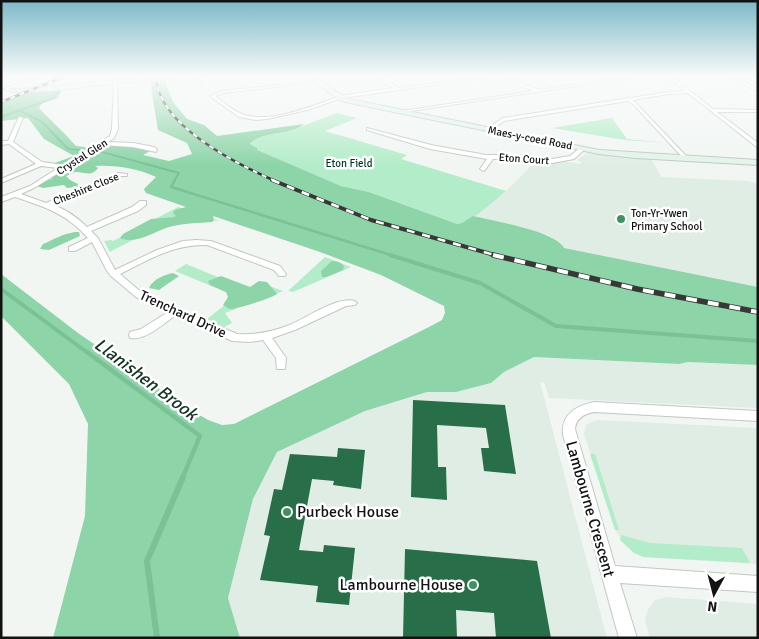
<svg xmlns="http://www.w3.org/2000/svg" width="759" height="639" viewBox="0 0 759 639" font-family="Signika,sans-serif">
  <rect width="100%" height="100%" fill="#f1f6f3"/>
  <path fill="#e0ede4" d="M587,153L652,160L661,177L748,181L758,184V287L563,248L561,243L548,235L473,216L506,191L535,162H571L578,164L582,163L577,160Z
    M534,357L679,364L688,362L758,365V408L549,398L544,382H540L607,638H240L228,598L253,499L277,452L365,411L427,392H456L491,383L504,372Z
    M597,420L758,428V564L643,557L626,546L615,530L584,434L586,425Z
    M666,597L758,604V638H650L645,621L648,609L655,600Z"/>
  <path fill="#b3ecc8" d="M337,113L357,118L325,131L407,155L401,159L506,191C495,200 471,223 457,224L369,192L341,186L256,150L257,148L250,144L256,138L297,128Z
    M612,118L627,139L667,143L625,140L552,128Z
    M178,207L220,221C176,219 147,232 110,252L104,241L111,240L113,241Z
    M325,257L351,267L293,292L288,291Z
    M186,264L252,291L261,283L283,291L258,302L238,297L175,271Z
    M235,297L236,309L225,313L232,323L224,327L207,319Z
    M590,454H595L619,530H615Z
    M621,535L650,543L742,548L750,563L643,557L634,553L620,540Z"/>
  <path fill="#8dd4a8" d="M164,78L173,102L187,119L204,125L217,136L304,124C289,136 260,131 250,144L257,148V150L341,186L369,192L457,224L462,223L473,216C493,221 556,231 564,248L758,287V365L688,362L679,364L534,357L504,372L491,383L456,392H427L365,411L277,452L253,499L228,598L240,638H53L85,516L88,424L69,384L1,316V274L78,333L181,404L208,420L222,425L234,424L431,326L442,320L445,313L444,306L381,275L320,252L213,216L214,220L212,222C199,223 186,223 173,226C157,229 137,246 120,238L123,234L151,219L174,217L176,216L173,213L175,210L186,207L146,193L144,189L156,177C136,168 117,165 95,166L98,168C91,178 83,171 75,172C72,173 69,175 66,176L70,180L78,184L77,187L67,188L64,185L43,188L37,186L46,180L53,179L50,178L103,146H126L150,151L143,155L169,161L192,154L187,143L158,130L150,81L143,80Z
    M62,90L58,98L42,103L39,108C51,121 64,132 76,146L91,148L65,165L52,164L74,156L44,139L28,118L1,121V103L29,92Z
    M75,232H79L80,236L49,250L40,249L43,244C55,239 62,234 75,232Z
    M332,261L339,262L344,266L343,270L326,277H322L321,271Z
    M173,273L179,276L159,290L149,288C153,279 164,275 173,273Z
    M221,276L250,287L259,281L267,282L277,294C274,297 236,310 230,309C227,308 225,306 223,305L228,297L226,292L210,285L208,281Z"/>
  <g fill="none" stroke-linecap="round" stroke-linejoin="round">
    <path stroke="#7ac196" stroke-width="2" d="M18,110L42,122L68,149L102,152L179,173L174,181
      M1,117L54,98L59,90"/>
    <path stroke="#7ac196" stroke-width="2.5" d="M175,180L171,187L394,256"/>
    <path stroke="#7ac196" stroke-width="4" d="M390,255L480,283L556,326L758,341
      M1,289L88,353"/>
    <path stroke="#7ac196" stroke-width="4.5" d="M87,352L200,436L182,479"/>
    <path stroke="#7ac196" stroke-width="6" d="M157,638L147,561L183,477"/>
  </g>
  <path fill="#286f49" d="M413,400L505,405L516,474L484,471L481,448H489L486,428L437,425L438,467H446L447,500L411,497Z
    M338,448L365,450L361,489L333,485L334,481L312,479L299,550L323,552L324,545L355,548L349,605L316,602L318,586L260,580L270,536L264,535L274,489L282,490L290,454L337,457Z
    M405,549L537,561L551,638H496L494,613L456,610L457,638H403Z"/>
  <g fill="none" stroke-linecap="round" stroke-linejoin="round">
    <g stroke="#c2c7c3" stroke-width="2">
      <path id="street" d="M35,77H40L7,90L4,89Z
        M192,77H196L203,83L200,84Z
        M374,77H378L399,88L483,77H492L342,98L307,110L267,119L256,120L239,117L210,96L222,91L318,81L320,82L223,93L215,96C225,103 234,112 245,115C272,123 311,106 336,98L338,96L394,88Z
        M500,77H505L539,90L628,77H636L398,113L396,112L533,91Z
        M668,77H672L713,109L758,110V112H717L758,143V148L688,93L668,94L633,100L688,158L689,159L686,161L634,105L628,101L504,121L490,131L485,130L503,118L668,92L685,91Z
        M731,77H735L758,89V92Z
        M747,77H751L758,80V83Z
        M114,82L117,83L118,129L114,138L108,142L133,143L154,147L157,149L156,152L133,147L104,145L34,188L21,194L46,203L118,173L127,174V176H121L53,205C65,209 78,218 87,227L132,207L140,201H146V205L138,211L91,231L98,238L115,270L157,250L183,241L196,240L211,241L280,266L286,274L285,276H279L274,270L207,245C174,244 148,260 120,274L142,293L237,334C255,335 271,332 287,326C306,319 336,296 355,301L357,303L355,305L346,306L295,330L272,338L286,358L285,369H277L276,358L263,340L250,342L232,341L176,315C164,323 146,341 130,338L129,335L130,332L141,329L168,312L136,297L111,276L107,271L92,242L75,251H69V247L88,238C67,214 45,207 15,197L1,202V197L30,186L58,168L41,166L1,183V179L36,164L9,144L1,145V141H8L19,117L23,118L13,142L42,162L63,165L110,136L112,129Z
        M367,128L431,145L486,155H517L552,159L570,156L580,148L585,149L574,159L552,163L517,159H493L485,170L483,171L480,169L487,159L430,149L367,130Z
        M594,402L758,411V421L594,412C584,414 576,418 575,429L615,566L758,576V592L620,583L637,638H619L563,435C561,414 576,406 594,402Z"/>
    </g>
    <g stroke="#c2c7c3" stroke-width="2">
      <path id="secondary" d="M157,77H173L50,91L11,92L8,90Z
        M309,77C322,77 336,94 349,99L599,150L758,160V165L635,158L599,154L345,102L336,98Z"/>
    </g>
    <use href="#street" fill="#fff" fill-rule="evenodd"/>
    <use href="#secondary" fill="#e0f5e8" fill-rule="evenodd"/>
    <g stroke="#363836" stroke-width="2.5">
      <path id="rail-far2" d="M156,77C158,125 237,164 275,181
        M1,102L63,77"/>
    </g>
    <g stroke="#363836" stroke-width="4">
      <path id="rail-far1" d="M272,180L371,220L498,256"/>
    </g>
    <g stroke="#363836" stroke-width="5.5">
      <path id="rail" d="M493,255L637,289L758,312"/>
    </g>
    <use href="#rail-far2" stroke="#fff" stroke-width="2" stroke-dasharray="5" stroke-linecap="butt"/>
    <use href="#rail-far1" stroke="#fff" stroke-width="2.5" stroke-dasharray="8" stroke-linecap="butt"/>
    <use href="#rail" stroke="#fff" stroke-width="4" stroke-dasharray="11" stroke-linecap="butt"/>
  </g>
  <linearGradient id="sky" x2="0" y2="1"><stop stop-color="#7cb9c7"/><stop offset="0.46" stop-color="#f9fbfa"/><stop offset="1" stop-color="#f9fbfa" stop-opacity="0"/></linearGradient>
  <rect width="759" height="166" fill="url(#sky)"/>
  <g fill="#3f9163" stroke="#fff" stroke-width="2">
    <circle cx="621" cy="219" r="5"/>
    <circle cx="287" cy="512" r="5"/>
    <circle cx="473" cy="585" r="5"/>
  </g>
  <g text-anchor="middle" dominant-baseline="central" stroke-width="5" stroke-linejoin="round" paint-order="stroke">
    <g font-size="11" fill="#111211" stroke="#fff">
      <text transform="translate(530 138) rotate(11)">Maes-y-coed Road</text>
      <text transform="translate(82 157) rotate(-32)">Crystal Glen</text>
      <text transform="translate(524 159) rotate(4)">Eton Court</text>
      <text transform="translate(86 189) rotate(-22)">Cheshire Close</text>
    </g>
    <g font-size="11" fill="#013c21" stroke="#fff">
      <text x="349" y="163">Eton Field</text>
    </g>
    <g font-size="11" fill="#111211" stroke="#fff" text-anchor="start">
      <text x="631" y="213">Ton-Yr-Ywen<tspan x="631" dy="13">Primary School</tspan></text>
    </g>
    <g font-size="14" fill="#111211" stroke="#fff">
      <text transform="translate(183 314) rotate(25)">Trenchard Drive</text>
    </g>
    <g font-size="16" fill="#111211" stroke="#fff">
      <text transform="translate(590 509) rotate(74)">Lambourne Crescent</text>
    </g>
    <g font-size="16" fill="#111211" stroke="#fff" text-anchor="start">
      <text x="297" y="512">Purbeck House</text>
      <text x="463" y="585" text-anchor="end">Lambourne House</text>
    </g>
    <g font-size="18" font-style="italic" fill="#153422" stroke="#fff">
      <text transform="translate(146 379) rotate(37)">Llanishen Brook</text>
    </g>
  </g>
  <rect width="759" height="639" fill="none" stroke="#111211" stroke-width="5"/>
  <g transform="translate(714 594) rotate(187)" stroke="#ffffff" stroke-width="4" paint-order="stroke">
  <path d="M0-4L9 19L0 12L-9 19Z" fill="#111211"/>
  <text y="-8" font-size="14" font-weight="bold" text-anchor="middle" fill="#111211">N</text>
  </g>
</svg>
